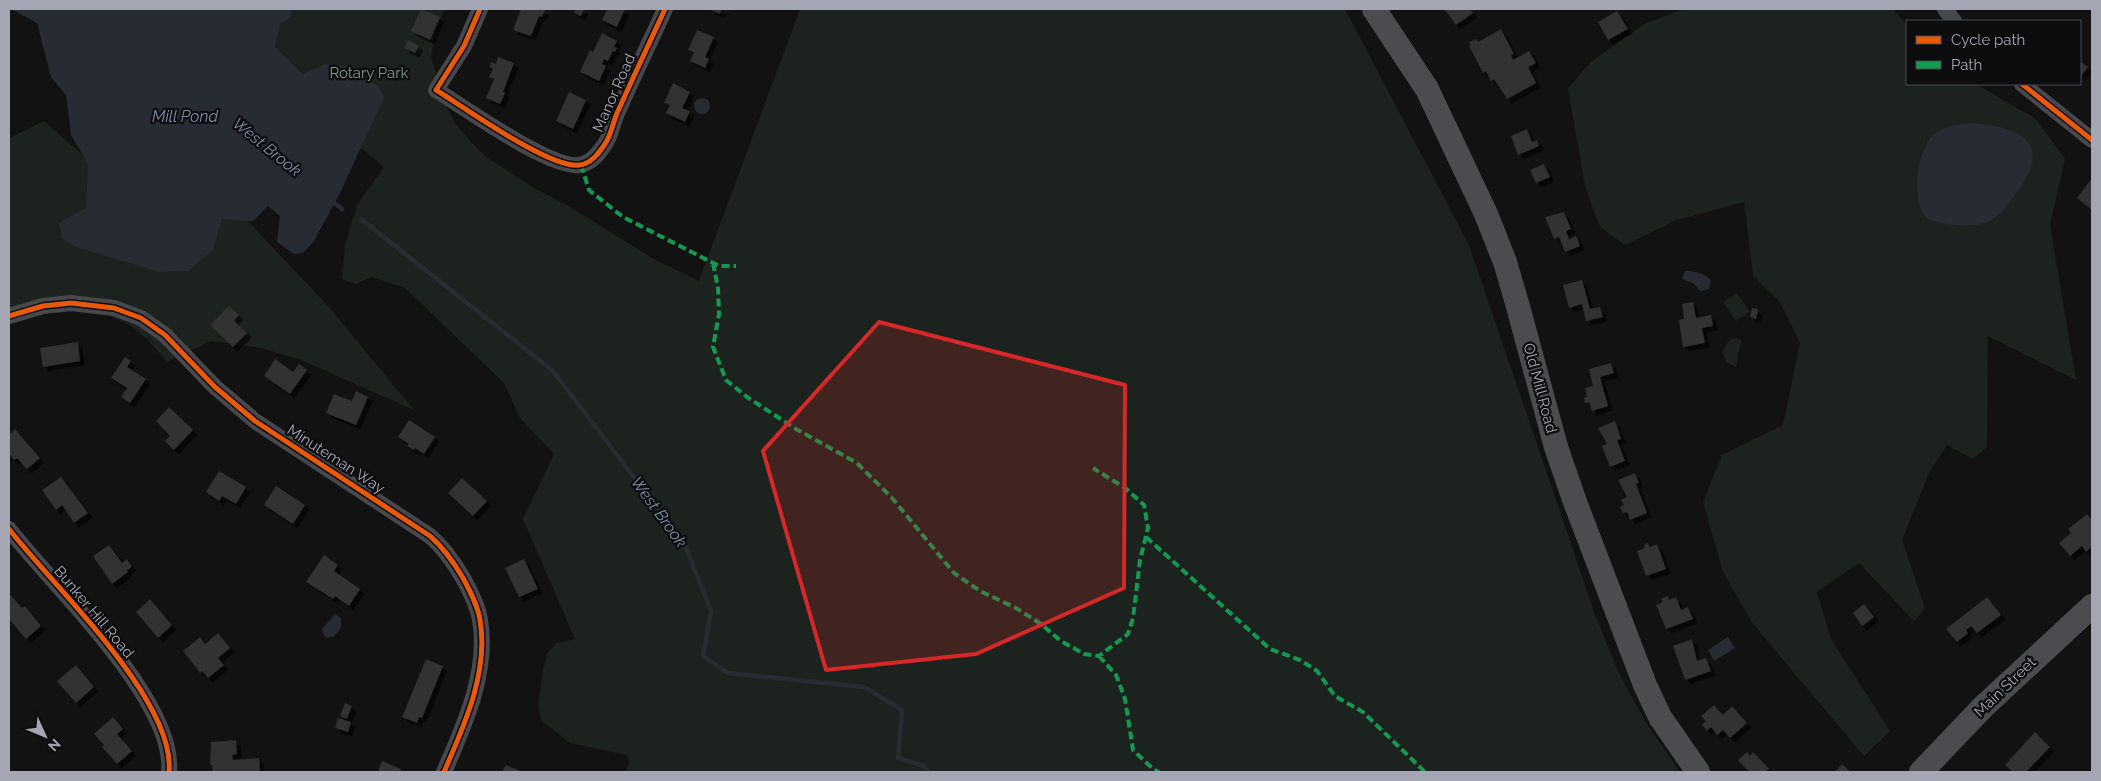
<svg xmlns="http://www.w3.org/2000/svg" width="2101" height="781" viewBox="0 0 2101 781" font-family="Raleway,sans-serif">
  <defs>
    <filter id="shadow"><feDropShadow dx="4.5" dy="4.5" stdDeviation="0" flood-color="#0009"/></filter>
  </defs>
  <rect width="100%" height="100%" fill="#121212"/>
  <path fill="#1c221d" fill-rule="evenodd" d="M244,9H445L436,28L431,57L443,99L454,122L474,145L485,156L534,188L567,205L654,259L699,281L800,9H1345L1469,245L1596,617L1618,671L1645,721L1680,772H625L630,762L627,755L570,743L541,720L538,705L543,670L548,652L557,643L575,639L523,519L554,454L520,418L504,383L405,288L372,277L355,284L342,279L345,244L357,205L384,167L304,100Z
    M1684,9H1893L1907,25V84H1976L2036,119L2065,159L2050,225L2076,380L1988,336L1987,447L1973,459L1947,445L1929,473L1902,540L1925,609L1914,621L1859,563L1817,592L1831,639L1890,731L1864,756L1753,624L1723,572L1703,502L1722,455L1783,425L1800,343L1780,302L1753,276L1744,202L1677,220L1625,245L1600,227L1585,186L1568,88L1591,62L1644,24ZM1972,123L2008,129L1996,218C1977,229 1954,224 1933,222L1917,195L1921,156L1926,143Z
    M44,121L170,232L241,202L246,219L329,307L414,410L301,360L261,348L211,341L167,362L148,340L131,326L96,309L9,308V138Z
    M1737,293L1750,312L1736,321L1723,302Z
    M1734,338L1741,340L1736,367L1726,362L1722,351L1729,341Z"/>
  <path fill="#272b33" d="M11,9H292L291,17L280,24L275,47L303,74L325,64L342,66L379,86L384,98L340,193L314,241L303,253L294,254L277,242L280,216L268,206L253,221L222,219L213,250L188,271L159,272L73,246L62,238L59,223L86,208L88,164L71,135L66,95L51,77L37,23Z
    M694 106a8 8 0 1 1 16 0a8 8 0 1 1-16 0Z
    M1972,123C2024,127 2055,145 2014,196C2007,205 1999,218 1988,222C1973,228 1950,225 1935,222C1907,216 1916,149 1933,135C1944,126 1959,124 1972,123Z
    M1685,271C1695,271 1704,273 1711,280L1709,289L1700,291L1693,283L1682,279Z
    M335,614L341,618V628L334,636L327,638L324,635L322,629Z
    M1728,637L1735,648L1714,661L1708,650Z"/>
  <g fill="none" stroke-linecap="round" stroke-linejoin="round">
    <path stroke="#272b33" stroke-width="4.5" d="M332,201L342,209
      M361,219L553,371L684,543L711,611L703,656L728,673L864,687L902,710L898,758L924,766L928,772"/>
  </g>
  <path fill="#303031" filter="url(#shadow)" d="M421,9L440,17L430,40L411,31Z
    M521,9L545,10L542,17L539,16L531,36L513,30Z
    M576,9H584L581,16L574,13Z
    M607,9H625L617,27L602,20Z
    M711,9H727L726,11L722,9L720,14L711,10Z
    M1444,9H1470L1473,13L1456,25Z
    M1617,11L1628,29L1608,40L1598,22Z
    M1501,29L1514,54L1511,55L1513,60L1529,51L1536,63L1528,67L1536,83L1507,99L1494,79L1491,81L1486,71L1483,73L1469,46L1471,45L1469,42L1476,39L1478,42Z
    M697,30L714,37L705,57L709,59L705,68L690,61L694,52L688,50Z
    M602,33L617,41L614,47L617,48L615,52L613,51L608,61L604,59L602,64L606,66L599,81L580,72L590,50L593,52Z
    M408,40L419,46L415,53L404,48Z
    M498,57L514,63L503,92L505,93L500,104L486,98L494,79L489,77L493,68L489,67L491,62L496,64Z
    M2080,61L2088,67L2080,77Z
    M673,83L690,92L682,108L690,111L685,122L666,113L670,105L664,103Z
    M569,92L586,100L573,129L556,121Z
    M1527,129L1532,142L1537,140L1539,146L1518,155L1511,136Z
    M1544,164L1550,177L1536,183L1530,170Z
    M2092,178V210L2077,198Z
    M1564,212L1571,229L1566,231L1569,239L1576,236L1580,246L1565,252L1559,237L1554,239L1545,217Z
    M1582,280L1590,309L1600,307L1603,317L1586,321L1582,304L1569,308L1563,285Z
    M1693,302L1696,318L1711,315L1713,326L1702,328L1705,343L1683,347L1679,320L1684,319L1682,304Z
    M229,306L239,315L234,321L247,333L233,347L210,325Z
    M1752,308L1758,309L1756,319L1750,317Z
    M78,342L80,361L43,367L40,348Z
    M125,357L131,361L127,367L146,379L130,403L121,397L127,388L111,378Z
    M275,359L293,372L299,364L307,370L290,394L264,376Z
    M1611,363L1614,373L1600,377L1608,406L1592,411L1589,402L1585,403L1584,398L1587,397L1585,388L1593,386L1589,369Z
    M356,391L368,397L356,425L326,413L334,394L352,401Z
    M169,407L193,430L174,450L165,441L170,436L156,421Z
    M409,420L435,437L424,454L415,448L414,450L407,446L409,444L398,437Z
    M1615,421L1621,439L1617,440L1625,461L1610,467L1602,446L1607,444L1598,428Z
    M15,429L40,458L27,469L17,458L14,460L9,453V435Z
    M219,471L246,487L236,504L222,496L219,501L206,492Z
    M1635,473L1639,483L1636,484L1647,513L1630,520L1627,512L1623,513L1620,507L1624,505L1621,500L1627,497L1618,480Z
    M61,477L88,513L74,523L62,505L56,510L42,490Z
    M462,478L487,501L473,516L448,493Z
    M276,486L305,505L293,524L264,505Z
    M2087,514L2092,520V546L2086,552L2082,546L2070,556L2059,543L2071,533L2068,529Z
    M1648,543L1650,547L1657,544L1666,569L1646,576L1637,551L1645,548L1644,545Z
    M109,545L122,563L127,559L132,567L127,570L128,572L112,584L93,556Z
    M324,555L338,565L334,571L360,589L349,606L335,596L333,599L306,582Z
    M524,559L538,589L519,597L505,568Z
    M11,595L22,608L25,606L41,626L26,639L9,619V597Z
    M1668,596L1669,600L1676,597L1681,610L1688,607L1693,619L1666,629L1656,605L1663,602L1661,599Z
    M1987,597L2001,615L1977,633L1971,626L1966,630L1968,633L1957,642L1946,629Z
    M150,599L172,625L158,638L136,612Z
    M1864,604L1874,617L1862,626L1853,613Z
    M218,633L230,648L218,658L224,665L208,678L202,671L200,673L183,651L200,637L205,644Z
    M1692,639L1697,661L1706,658L1711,671L1685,680L1673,646Z
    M426,659L443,666L422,718L419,717L417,723L402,717Z
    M76,665L94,687L76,703L57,681Z
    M345,703L352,706L347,719L340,716Z
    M1714,705L1723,715L1732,706L1747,723L1730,738L1723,730L1717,735L1711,727L1707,731L1702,725L1706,721L1701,716Z
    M113,717L123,729L117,734L132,751L117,764L102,747L104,745L94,734Z
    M338,718L351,722L348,732L335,728Z
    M2035,732L2050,747L2026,772H2013L2005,765Z
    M236,740L237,754L232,755L233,760L259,758L260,772H213L212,765H210L211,742Z
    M1747,752L1750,756L1753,752L1769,769L1765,772H1749L1738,760Z
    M382,761L401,769L400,772H378Z
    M1842,764L1845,767L1851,772H1835Z
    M506,765L523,772H502Z"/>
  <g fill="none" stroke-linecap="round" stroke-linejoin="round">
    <path stroke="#47484b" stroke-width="16" d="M480,9L464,46L436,90C464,107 550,169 579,165C591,164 599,153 605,144C612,134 613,120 619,109C634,75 650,42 665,9
      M1945,9L1954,21
      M2022,84L2092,140
      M9,316L43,306L71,303L114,308L141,318L165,335L215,387L255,421L430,536C444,548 453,561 463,578C470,591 478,606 480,620C489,672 464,726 444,772
      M9,529C52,585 176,700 169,772"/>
    <path stroke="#4b4c4f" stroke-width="24" d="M1374,9L1427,89L1486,214L1505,262L1517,303L1556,447L1575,502L1645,685L1660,717L1698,772
      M1921,772L1983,707L2092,606"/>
    <path stroke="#139951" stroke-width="4" stroke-dasharray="8 4" stroke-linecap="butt" d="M581,165L589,190L623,217L719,266H736
      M713,263L718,288L719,314L713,347L726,380L747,397L796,429L857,463L892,498L954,573L980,591L1016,608L1041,624L1061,641L1084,654L1099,656L1128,634L1133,618L1140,560L1148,528L1144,505L1125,488L1093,468
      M1146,537L1270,649L1300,660L1317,671L1335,696L1363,712L1425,772
      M1099,656L1116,675L1125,699L1133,750L1153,769L1159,772"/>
    <g stroke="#0d0c0e" stroke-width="8">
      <path id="cycleway" d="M480,9L464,46L436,90C464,107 550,169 579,165C591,164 599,153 605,144C612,134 613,120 619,109C634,75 650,42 665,9
        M2022,84L2092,140
        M9,316L43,306L71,303L114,308L141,318L165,335L215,387L255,421L430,536C444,548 453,561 463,578C470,591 478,606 480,620C489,672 464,726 444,772
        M9,529C52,585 176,700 169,772"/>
    </g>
    <use href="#cycleway" stroke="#e8590c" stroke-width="5"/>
  </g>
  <path fill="#d62828" fill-opacity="0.2" stroke="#d62828" stroke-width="4" stroke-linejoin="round" d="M879,322L1125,385L1124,588L976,654L826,670L763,451Z"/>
  <g text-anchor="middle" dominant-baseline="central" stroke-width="4.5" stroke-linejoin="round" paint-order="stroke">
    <g font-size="15" fill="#7b9d81" stroke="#0d0c0e">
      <text x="369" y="73">Rotary Park</text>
    </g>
    <g font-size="15" fill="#a4a6b3" stroke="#0d0c0e">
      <text transform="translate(614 93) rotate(-66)">Manor Road</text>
      <text transform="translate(1540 388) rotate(75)">Old Mill Road</text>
      <text transform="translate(336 459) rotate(33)">Minuteman Way</text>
      <text transform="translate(94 612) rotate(50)">Bunker Hill Road</text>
      <text transform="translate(2005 687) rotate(-44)">Main Street</text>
    </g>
    <g font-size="16" font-style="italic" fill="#7c90ac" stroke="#0d0c0e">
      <text x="185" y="116">Mill Pond</text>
      <text transform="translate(267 147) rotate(39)">West Brook</text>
      <text transform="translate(659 512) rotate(54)">West Brook</text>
    </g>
  </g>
  <rect width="2101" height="781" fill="none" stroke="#a4a6b3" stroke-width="20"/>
  <rect x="1906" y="20" width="175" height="65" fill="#0d0c0e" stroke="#494a50"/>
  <rect x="1916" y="36" width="25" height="8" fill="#e8590c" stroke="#494a50"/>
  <text x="1951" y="45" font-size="15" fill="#a4a6b3">Cycle path</text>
  <rect x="1916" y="61" width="25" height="8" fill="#139951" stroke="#494a50"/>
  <text x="1951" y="70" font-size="15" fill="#a4a6b3">Path</text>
  <g transform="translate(45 736) rotate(134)" stroke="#0d0c0e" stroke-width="4" paint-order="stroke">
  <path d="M0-4L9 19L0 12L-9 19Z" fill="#a4a6b3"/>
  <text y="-8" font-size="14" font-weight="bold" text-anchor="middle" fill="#a4a6b3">N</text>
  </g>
</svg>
